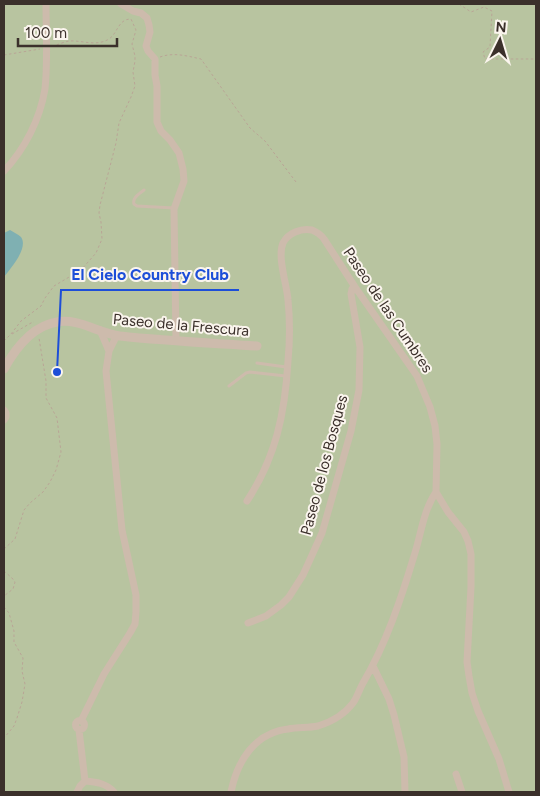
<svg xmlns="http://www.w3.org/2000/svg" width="540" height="796" viewBox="0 0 540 796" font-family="Figtree,sans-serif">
  <rect width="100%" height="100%" fill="#f4ebe1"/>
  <path fill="#b8c4a0" d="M4,4H536V792H4Z"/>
  <path fill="#7fb0b2" d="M10,230C13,232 18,234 21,237C29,248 10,269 4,277V233Z"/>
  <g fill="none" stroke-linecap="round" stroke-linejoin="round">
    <path stroke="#b9a596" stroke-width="1" stroke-dasharray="2.5 2.5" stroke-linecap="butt" d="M459,4L471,12L484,7L492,11L490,47L483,52L485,59H536
      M4,55L40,49
      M160,57C174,52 187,56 201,59L250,128L265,141L296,182
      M12,334L31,323L34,322
      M4,341L11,334L21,321L41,306L45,298L54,286L81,270L96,253L102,239L101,222L99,213L100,205L116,143L119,123L131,97L135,86L133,72L135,61V56L132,44L136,30L131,19C118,19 118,33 109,39C96,47 82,40 69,41C64,42 59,44 54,46
      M4,549L15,539L24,510L30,503L43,492L50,482L56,470L61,452L57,418L46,398V381L39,338
      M4,571L12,578L15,582L13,589L4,596
      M4,607L9,613L14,631V642L23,658L22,671L25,684L22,702L17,718L14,726L4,738"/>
    <path stroke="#cdbbac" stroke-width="3" d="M144,190C139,194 132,198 134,204L137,206L174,208
      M257,363L286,367
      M229,386L246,373L250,372L286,376"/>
    <path stroke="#cdbbac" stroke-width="7" d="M121,4L133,11L141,13L147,18L149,25L150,32L146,46L148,51L155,59V75L157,86V122L161,131L170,140L179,153L183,169L184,181L174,209L176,340
      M4,171C25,149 40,119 45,89C48,61 46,32 46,4
      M100,330L109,351
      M4,410L6,413V417L4,420
      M247,501C276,457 285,413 288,361C290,340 290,320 288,300C287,285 277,257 283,243C288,233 301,228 312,230C317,232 321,235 324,239L355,287L417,376L430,407L435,426L437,444L436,492L448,512L464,532L468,541L471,554V587L467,662L469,676L472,693L478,711L499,759L509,792
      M248,623L266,616L281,605L289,597L303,575L322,533L351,431L359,390L360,347L351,294L352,289L355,287
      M373,666L389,699L394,715L404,757L405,792
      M75.5 725a4.5 4.5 0 1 1 9 0a4.5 4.5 0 1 1-9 0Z
      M81,721L104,674L130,633L135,624L136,612V595L122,530L106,371L109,351L117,335
      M456,774L462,792
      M85,781C96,782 106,783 114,792
      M77,792L80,786L85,781L79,730
      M231,792C237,762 254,733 288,729C298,727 308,728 318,726C331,722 344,715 353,703C357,698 359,690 363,683C386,644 401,599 414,556C421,535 423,511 436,492"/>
    <path stroke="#cdbbac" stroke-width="9" d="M4,369C15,349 32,326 57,322C78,318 98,333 120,336C165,341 211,343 257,346"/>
  </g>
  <g text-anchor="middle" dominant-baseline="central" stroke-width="4" stroke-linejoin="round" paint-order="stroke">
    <g font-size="15" fill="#3b302b" stroke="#fbf5ee">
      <text transform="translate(388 310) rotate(56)">Paseo de las Cumbres</text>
      <text transform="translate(181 325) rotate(5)">Paseo de la Frescura</text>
      <text transform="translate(324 465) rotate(-75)">Paseo de los Bosques</text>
    </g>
  </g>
  <path fill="none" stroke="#1d4ed8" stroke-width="2" d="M57 372L61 290H239"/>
  <circle fill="#1d4ed8" stroke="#fbf5ee" stroke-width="2" cx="57" cy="372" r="5"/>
  <g font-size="16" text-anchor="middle" font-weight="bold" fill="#1d4ed8" stroke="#fbf5ee" stroke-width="4" stroke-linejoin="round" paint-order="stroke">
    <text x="150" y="280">El Cielo Country Club</text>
  </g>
  <rect width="540" height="796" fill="none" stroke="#3b302b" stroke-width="10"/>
  <g transform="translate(500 40) rotate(5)" stroke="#fbf5ee" stroke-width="4" paint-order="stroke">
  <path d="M0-4L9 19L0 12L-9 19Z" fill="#3b302b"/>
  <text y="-8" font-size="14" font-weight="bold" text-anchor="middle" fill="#3b302b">N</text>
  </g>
  <path d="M18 38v8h99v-8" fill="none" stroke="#3b302b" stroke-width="2.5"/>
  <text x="25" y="38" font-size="15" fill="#3b302b" stroke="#fbf5ee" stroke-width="4" paint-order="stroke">100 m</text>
</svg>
